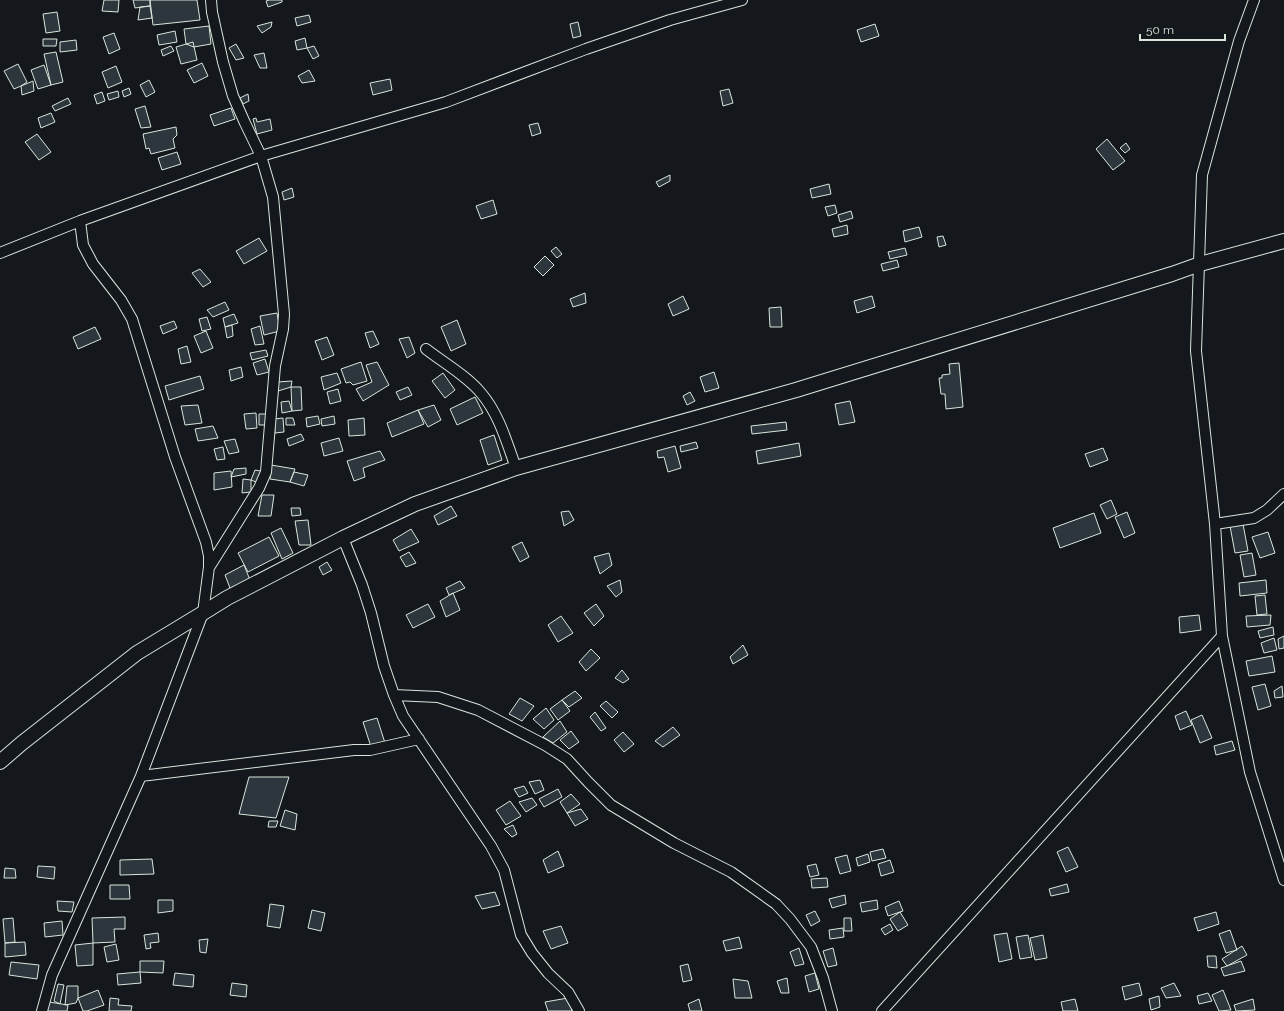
<svg xmlns="http://www.w3.org/2000/svg" width="1284" height="1011" viewBox="0 0 1284 1011" font-family="Raleway,sans-serif">
  <rect width="100%" height="100%" fill="#14181c"/>
  <path fill="#2c363c" stroke="#d8e6dc" d="M104,0H119L118,12L102,11Z
    M133,0H150V6L135,8Z
    M150,0H197L200,20L153,25Z
    M269,0H282V2L268,7L266,1Z
    M150,6L152,18L138,20L140,7Z
    M57,12L60,31L46,33L43,14Z
    M309,15L311,22L297,26L295,18Z
    M272,22L271,27L262,33L257,26Z
    M578,22L581,36L573,38L570,24Z
    M875,24L879,36L861,42L857,30Z
    M209,26L211,44L194,47L186,44L184,29Z
    M175,31L177,42L159,45L157,35Z
    M114,33L120,49L109,54L103,37Z
    M305,38L307,48L297,50L295,41Z
    M43,39H57L56,46H43Z
    M76,40L77,50L60,52V42Z
    M193,42L197,60L181,64L176,47Z
    M236,44L244,58L236,60L229,48Z
    M171,46L174,51L163,56L161,50Z
    M314,46L319,56L313,59L307,48Z
    M56,52L63,82L51,85L44,54Z
    M264,53L267,68H260L254,55Z
    M202,63L208,76L194,83L187,70Z
    M18,64L27,82L21,86L14,89L4,71Z
    M44,65L51,85L38,89L31,70Z
    M116,66L122,82L108,88L102,72Z
    M309,70L315,81L302,83L298,76Z
    M390,79L392,90L373,95L370,83Z
    M149,80L155,92L146,97L140,85Z
    M33,81L34,91L22,95L21,86Z
    M129,88L131,94L124,97L122,91Z
    M729,89L733,103L723,106L720,91Z
    M118,91L119,97L109,100L107,94Z
    M102,92L105,101L97,104L94,95Z
    M248,94L249,101L243,104L240,98Z
    M68,98L71,104L55,111L52,106Z
    M145,106L151,127L141,128L135,109Z
    M231,108L235,119L214,126L210,115Z
    M51,113L55,122L41,128L38,118Z
    M256,118L257,122L270,119L272,130L257,134L253,119Z
    M538,123L541,133L532,136L529,125Z
    M176,127L177,135L173,139L175,148L151,154L149,148L146,149L143,134Z
    M37,134L51,152L39,160L25,142Z
    M1107,139L1125,161L1113,170L1096,149Z
    M1126,143L1130,149L1125,153L1120,148Z
    M177,152L181,164L162,170L158,158Z
    M670,175V181L659,187L656,182Z
    M829,184L831,194L812,198L810,189Z
    M292,188L294,197L284,200L282,192Z
    M493,200L497,214L481,219L476,206Z
    M835,205L837,213L828,216L825,207Z
    M851,211L853,218L840,222L838,215Z
    M847,225L848,234L834,237L832,229Z
    M919,227L922,237L905,242L903,231Z
    M943,236L946,245L939,247L937,237Z
    M259,238L267,251L244,264L236,251Z
    M556,247L562,254L557,258L551,251Z
    M905,248L907,255L890,259L888,252Z
    M545,256L554,265L543,276L534,267Z
    M897,260L899,267L883,271L881,264Z
    M200,269L211,282L203,287L192,273Z
    M585,293L586,303L573,307L570,299Z
    M683,296L689,309L673,316L668,304Z
    M872,296L875,307L857,313L854,301Z
    M225,302L229,310L213,317L207,310Z
    M781,307L782,327H770L769,308Z
    M277,313L280,331L264,335L260,316Z
    M234,314L238,323L225,327L223,318Z
    M207,317L211,329L202,331L199,319Z
    M457,320L466,344L451,351L441,327Z
    M174,321L177,328L163,334L160,326Z
    M232,325L233,336L227,338L225,327Z
    M260,326L264,344L255,345L251,329Z
    M95,327L101,339L78,349L73,337Z
    M206,331L213,348L201,353L194,336Z
    M373,331L379,344L370,348L365,333Z
    M327,337L334,355L322,360L315,341Z
    M409,337L415,353L407,358L399,339Z
    M187,346L191,362L181,364L178,349Z
    M266,350L268,356L252,360L250,353Z
    M265,359L269,372L257,375L253,363Z
    M361,362L367,381L353,385L350,382L346,383L341,369Z
    M377,362L389,385L363,401L356,389L372,382L366,365Z
    M959,363L963,407L946,409L945,394H941L939,378H942V375L950,374L949,364Z
    M241,367L243,377L231,381L229,370Z
    M714,372L719,388L705,392L700,377Z
    M337,373L341,383L324,390L321,377Z
    M443,373L455,390L445,398L432,381Z
    M200,376L204,389L169,400L165,386Z
    M292,381L291,387L278,391L277,382Z
    M291,387H301L302,410L292,411Z
    M408,387L412,395L400,400L396,392Z
    M338,389L341,401L330,404L327,392Z
    M690,392L695,401L687,405L683,396Z
    M475,397L483,413L457,425L450,409Z
    M289,401L292,411L282,413L281,402Z
    M850,401L855,422L839,425L835,404Z
    M198,405L202,423L185,425L181,406Z
    M434,405L441,420L428,427L418,410Z
    M418,410L424,424L392,437L387,423Z
    M256,413L257,428L246,429L244,414Z
    M259,414H266L267,425H259Z
    M318,416L320,424L307,427L306,418Z
    M334,416L335,424L322,426L321,419Z
    M283,418L284,432L275,433L274,419Z
    M286,418H293L295,425H286Z
    M364,418L365,435L349,436L348,420Z
    M786,422L787,430L752,434L751,426Z
    M213,426L218,438L198,441L195,429Z
    M301,434L304,440L289,446L287,439Z
    M494,435L502,460L488,465L480,440Z
    M339,438L343,451L324,456L321,443Z
    M235,439L239,452L229,454L224,441Z
    M696,442L698,448L681,452L680,446Z
    M799,443L801,456L758,464L756,451Z
    M675,446L681,468L668,472L664,457L658,458L657,451Z
    M223,447L225,459L217,460L214,449Z
    M1103,448L1108,460L1090,467L1085,454Z
    M380,451L385,460L363,468L365,477L354,481L347,461Z
    M271,465L295,469L290,482L270,479Z
    M246,468V474L231,477L234,469Z
    M255,470L266,472L261,484L251,480Z
    M231,471L232,487L214,490V473Z
    M294,472L308,475L304,486L290,482Z
    M243,479L251,480V492L242,493Z
    M262,495H274L271,516H258Z
    M1111,500L1117,514L1107,519L1100,505Z
    M451,506L457,516L438,525L434,516Z
    M291,508H300L301,515L292,516Z
    M569,511L574,520L564,526L561,512Z
    M1127,512L1135,533L1124,538L1115,517Z
    M1094,513L1101,533L1060,548L1053,528Z
    M308,520L311,545H299L295,521Z
    M1243,524L1248,551L1235,553L1230,526Z
    M281,528L293,553L282,559L271,533Z
    M411,529L419,542L399,551L393,540Z
    M1268,532L1275,553L1260,558L1252,537Z
    M269,537L279,556L248,572L238,553Z
    M522,542L529,557L520,562L512,547Z
    M409,552L416,563L406,567L400,557Z
    M609,553L612,565L600,574L594,557Z
    M1252,553L1256,575L1244,577L1240,555Z
    M327,562L332,570L323,575L319,567Z
    M244,565L250,580L230,588L225,575Z
    M620,580L622,592L616,597L607,586Z
    M1266,580L1267,593L1240,596L1239,583Z
    M460,581L465,588L449,595L446,588Z
    M453,593L460,610L446,617L440,601Z
    M1265,595L1267,614L1257,615L1255,596Z
    M428,604L435,617L413,628L406,615Z
    M596,604L604,616L594,626L584,613Z
    M1199,615L1201,630L1180,633L1179,617Z
    M1271,615L1270,625L1247,627L1246,616Z
    M561,616L573,633L558,642L548,625Z
    M1273,627L1274,635L1260,638L1258,631Z
    M1284,636V648L1279,649L1278,639Z
    M1274,638L1277,650L1264,653L1261,643Z
    M743,645L748,655L733,664L730,657Z
    M591,649L600,658L586,671L579,662Z
    M1272,656L1275,672L1249,676L1246,661Z
    M622,670L629,679L623,683L615,678Z
    M1265,684L1271,706L1258,710L1252,687Z
    M1282,686L1283,697L1275,698L1274,691Z
    M575,691L582,698L569,707L562,700Z
    M520,698L534,706L522,721L509,714Z
    M562,700L570,711L558,720L550,709Z
    M606,701L618,712L612,718L600,706Z
    M546,708L554,720L544,729L533,719Z
    M1186,711L1192,725L1180,730L1175,716Z
    M595,712L606,728L601,731L590,717Z
    M1202,715L1212,738L1200,743L1191,720Z
    M377,718L385,743L371,747L363,722Z
    M560,721L567,732L553,743L543,737Z
    M673,727L680,735L663,747L655,741Z
    M571,731L579,742L569,749L560,740Z
    M623,732L634,744L624,752L614,740Z
    M1232,741L1235,750L1216,755L1214,746Z
    M249,777H289L276,818L239,814Z
    M540,780L544,790L535,794L529,782Z
    M524,786L528,793L519,797L514,789Z
    M558,789L562,797L544,807L539,799Z
    M571,794L580,804L567,813L560,802Z
    M532,798L537,805L526,812L519,802Z
    M510,801L521,816L506,825L496,810Z
    M581,809L588,819L575,826L567,813Z
    M285,810L297,814L295,830L280,826Z
    M269,821H278L276,827H268Z
    M513,825L517,834L512,837L504,829Z
    M1068,847L1078,867L1066,872L1057,852Z
    M883,849L886,858L872,861L870,852Z
    M558,851L564,866L548,873L543,860Z
    M868,854L870,862L858,866L856,858Z
    M847,855L851,871L840,874L835,858Z
    M152,859L154,874L120,875V860Z
    M890,860L894,872L881,876L878,864Z
    M816,864L819,875L810,877L807,866Z
    M38,866L55,867L54,879L37,877Z
    M5,868L15,869L16,878H4Z
    M827,878L828,887L812,888L811,879Z
    M1067,884L1069,892L1051,896L1049,889Z
    M110,885H129L130,899H110Z
    M495,892L500,905L482,909L475,896Z
    M845,895L846,904L832,908L829,899Z
    M158,900H173V911L158,913Z
    M877,900L878,909L862,912L860,903Z
    M57,901L74,902L72,912L58,911Z
    M899,901L903,911L888,916L885,907Z
    M270,904L284,906L280,928L267,926Z
    M312,910L325,913L321,931L308,928Z
    M815,911L820,921L811,926L806,915Z
    M900,912L908,925L898,931L890,919Z
    M1216,912L1219,924L1198,931L1194,918Z
    M125,917V929H114L115,942L93,943L92,918Z
    M13,918L15,942L5,943L3,919Z
    M844,918H851L852,931H844Z
    M62,921L63,935L45,937L44,923Z
    M890,924L893,930L885,935L881,929Z
    M561,926L568,943L551,949L543,931Z
    M843,928L844,937L830,939L829,930Z
    M1230,930L1237,950L1226,953L1219,934Z
    M158,933L159,942L150,943L151,948L146,949L144,935Z
    M1007,933L1012,959L999,962L994,935Z
    M1028,935L1032,957L1020,959L1016,937Z
    M1043,935L1047,958L1035,960L1030,938Z
    M739,937L742,948L726,951L723,941Z
    M208,939L206,953L200,952L199,940Z
    M25,942L26,955L5,957V943Z
    M93,943V965L77,966L75,945Z
    M116,944L119,960L107,962L104,947Z
    M1242,946L1247,955L1227,966L1222,959Z
    M799,948L804,964L795,966L790,952Z
    M833,948L837,965L828,967L823,951Z
    M1207,956H1216L1217,968L1208,967Z
    M140,961H164L163,973L140,972Z
    M1241,961L1245,971L1224,976L1221,968Z
    M11,962L39,965L37,979L9,975Z
    M688,964L692,980L683,982L680,966Z
    M140,972L141,983L118,985L117,974Z
    M175,973L194,975L193,987L173,985Z
    M815,973L819,989L809,992L805,976Z
    M787,978L789,993H781L777,981Z
    M733,979L748,981L752,998H735Z
    M232,983L247,985L246,997L230,995Z
    M1139,983L1142,995L1125,1000L1122,987Z
    M1174,983L1181,996L1166,998L1161,988Z
    M58,984L64,985L60,1004L54,1001Z
    M67,986H78V998L76,1003L65,1005Z
    M98,990L104,1005L87,1011H83L78,998Z
    M1223,990L1231,1010L1219,1011L1212,995Z
    M1208,993L1212,1001L1199,1004L1197,996Z
    M1159,996L1160,1007L1151,1010L1149,999Z
    M110,998L119,999L118,1005L132,1006L131,1011H109Z
    M568,998L572,1011H548L545,1002Z
    M699,999L702,1011H690L688,1004Z
    M1075,999L1078,1011H1063L1061,1002Z
    M1253,999L1255,1010L1236,1011L1234,1005Z
    M49,1002L68,1005L67,1011H47Z"/>
  <g fill="none" stroke-linecap="round" stroke-linejoin="round">
    <g stroke="#d8e6dc" stroke-width="12">
      <path id="street" d="M1254,0L1239,41L1202,175L1196,351L1215,524L1222,636L1250,772L1284,880
        M0,253L80,221L261,156L446,102L586,49L670,20L742,0
        M426,349C444,363 467,376 481,393C499,414 507,443 516,468
        M1215,524L1254,518L1267,510L1284,494
        M343,538L362,585L371,613L384,666L394,695L403,716L491,846L504,870L521,935L532,953L548,973L568,992L579,1011
        M210,566L259,488L266,472L275,366L283,329L284,314L273,197L261,156L245,123L233,96L223,62L212,12L211,0
        M394,695L438,697L478,710L545,745L567,759L588,782L611,805L674,843L731,872L776,904L790,919L811,947L823,978L832,1011
        M141,776L354,750H370L419,739
        M42,1011L52,975L141,776L203,613L209,567V556L206,542L175,457L132,319L121,300L93,264L83,245L80,221
        M882,1011L1222,636"/>
    </g>
    <g stroke="#d8e6dc" stroke-width="16">
      <path id="secondary" d="M0,762L22,743L137,653L203,613L227,598L343,538L415,504L516,468L796,390L1172,274L1200,264L1284,241"/>
    </g>
    <use href="#street" stroke="#14181c" stroke-width="10"/>
    <use href="#secondary" stroke="#14181c" stroke-width="14"/>
  </g>
  <path d="M1140 34v6h85v-6" fill="none" stroke="#d8e6dc" stroke-width="2"/>
  <text x="1146" y="34" font-size="12" fill="#d8e6dc" stroke="#14181c" stroke-width="3" paint-order="stroke">50 m</text>
</svg>
